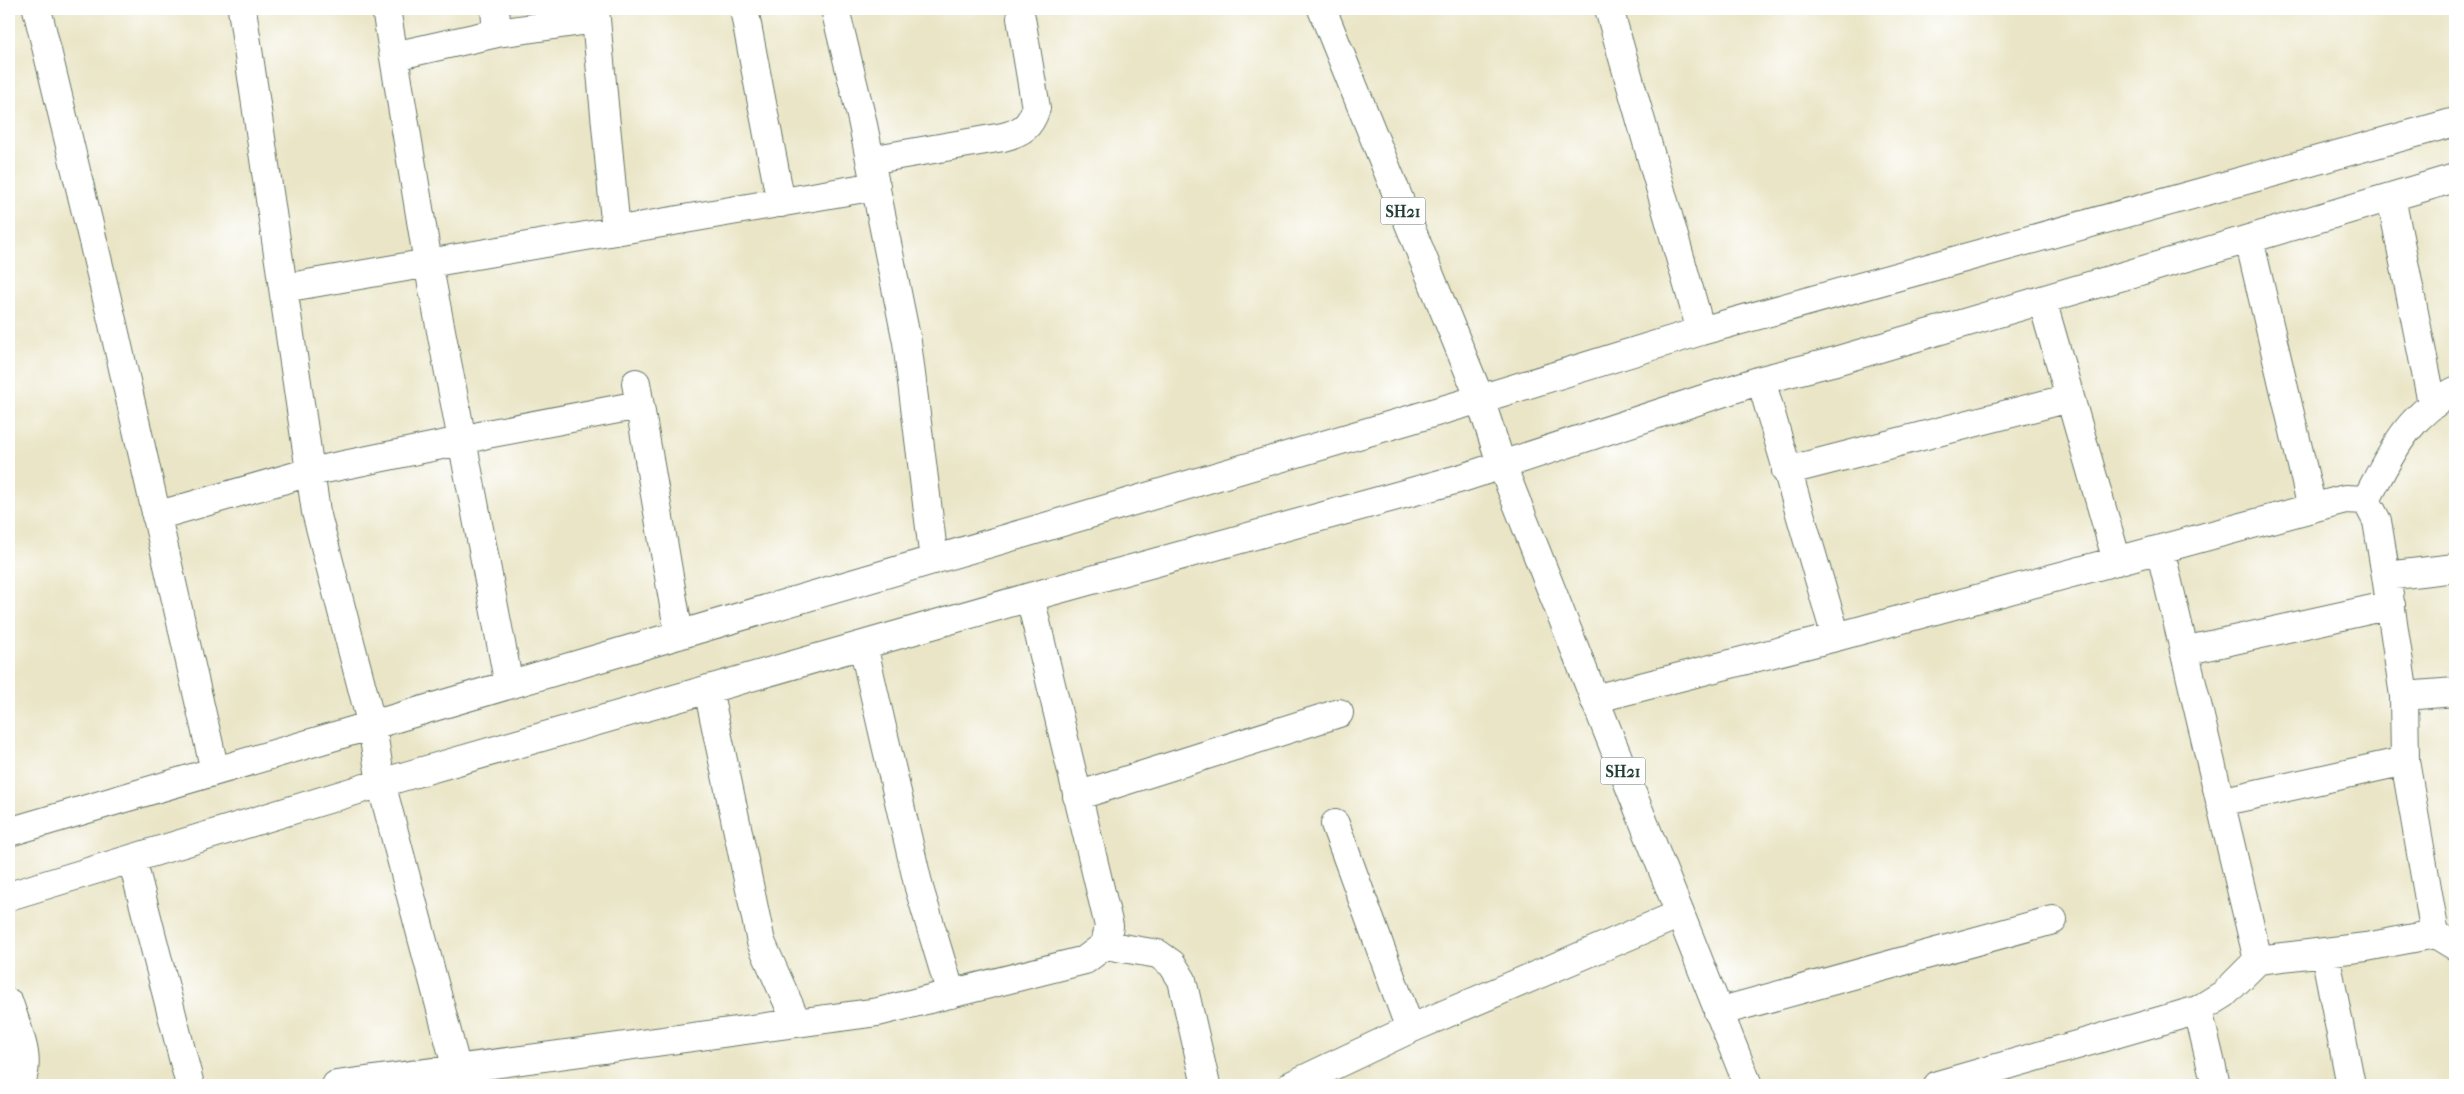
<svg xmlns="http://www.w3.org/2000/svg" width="2464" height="1094" viewBox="0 0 2464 1094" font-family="'IM FELL French Canon',serif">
  <rect width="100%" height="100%" fill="#fff"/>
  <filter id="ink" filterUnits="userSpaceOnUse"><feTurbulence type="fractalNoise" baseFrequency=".02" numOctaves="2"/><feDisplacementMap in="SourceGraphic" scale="10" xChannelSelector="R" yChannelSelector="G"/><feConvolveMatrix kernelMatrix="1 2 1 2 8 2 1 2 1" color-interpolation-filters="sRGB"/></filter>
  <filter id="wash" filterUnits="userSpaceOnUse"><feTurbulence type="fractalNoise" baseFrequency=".0096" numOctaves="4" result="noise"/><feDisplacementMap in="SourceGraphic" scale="20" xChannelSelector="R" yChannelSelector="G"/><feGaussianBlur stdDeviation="1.12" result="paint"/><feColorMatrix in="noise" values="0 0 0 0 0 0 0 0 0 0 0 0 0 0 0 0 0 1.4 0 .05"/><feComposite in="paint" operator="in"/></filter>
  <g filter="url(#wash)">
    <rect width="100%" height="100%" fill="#eae5c6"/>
  </g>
  <g filter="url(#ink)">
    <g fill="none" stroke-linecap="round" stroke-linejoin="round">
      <g stroke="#667867" stroke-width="30">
        <path id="minor" d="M37,9L112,320L215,771
          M242,9L316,512L372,726L381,783L461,1085
          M386,9L428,263L509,685
          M495,9L497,33
          M595,9L616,231
          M744,9L781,203
          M835,9L862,120L907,342L934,560
          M1609,9L1701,331
          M394,56L497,33L596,19
          M870,160L1003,137C1022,132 1030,127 1036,108L1021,18
          M2391,197L2432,403
          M2249,239L2312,508
          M284,288L876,186
          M2042,300L2117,561
          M1761,380L1836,637
          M636,383L679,635
          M1786,471L2070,398
          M2366,500L2377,521L2386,576L2404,696L2405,761L2435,934
          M2366,500C2391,454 2406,416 2455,391
          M156,516L310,472L461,441L487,434L639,405
          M2160,549L2258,960
          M2386,576L2455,568
          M863,645L919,888L951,994
          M2184,651L2391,605
          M708,689L761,942L797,1023
          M2404,696L2455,692
          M1594,699L1836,637L2345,499L2366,500
          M1077,796L1339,713
          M2220,802L2405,761
          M1335,824L1410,1029
          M9,832L1480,399L1701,331L2455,122
          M132,859L190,1085
          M9,896L381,783L1030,597L1462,478L1761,380L1832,362L2455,178
          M1105,945L1158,954L1172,964L1182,980L1206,1085
          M2325,953L2351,1085
          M9,1003C16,1027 34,1061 19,1085
          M2198,1010L2216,1085
          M1718,1012L2053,920
          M336,1085L878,1012L1085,960L1105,945L1109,926L1030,597
          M1292,1085L1410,1029L1680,914
          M1938,1085L2198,1010L2224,994L2258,960L2366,947L2435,934L2455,946"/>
      </g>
      <g stroke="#667867" stroke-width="30">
        <path id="major" d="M1322,9L1480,399L1501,463L1748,1085"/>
      </g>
      <use href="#minor" stroke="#fff" stroke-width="28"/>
      <use href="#major" stroke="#fff" stroke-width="28"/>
    </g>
  </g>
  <g text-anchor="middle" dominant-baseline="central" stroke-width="4.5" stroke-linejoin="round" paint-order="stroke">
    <g fill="#fff" stroke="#627771" stroke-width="1">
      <rect x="1380.5" y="197.5" width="45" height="27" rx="4"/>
      <rect x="1600.5" y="757.5" width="45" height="27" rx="4"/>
    </g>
    <g font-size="16" font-weight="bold" fill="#1f3d34">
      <text x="1403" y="211">SH21</text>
      <text x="1623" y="771">SH21</text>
    </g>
  </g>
  <rect width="2464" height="1094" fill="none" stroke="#fff" stroke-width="30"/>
</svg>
